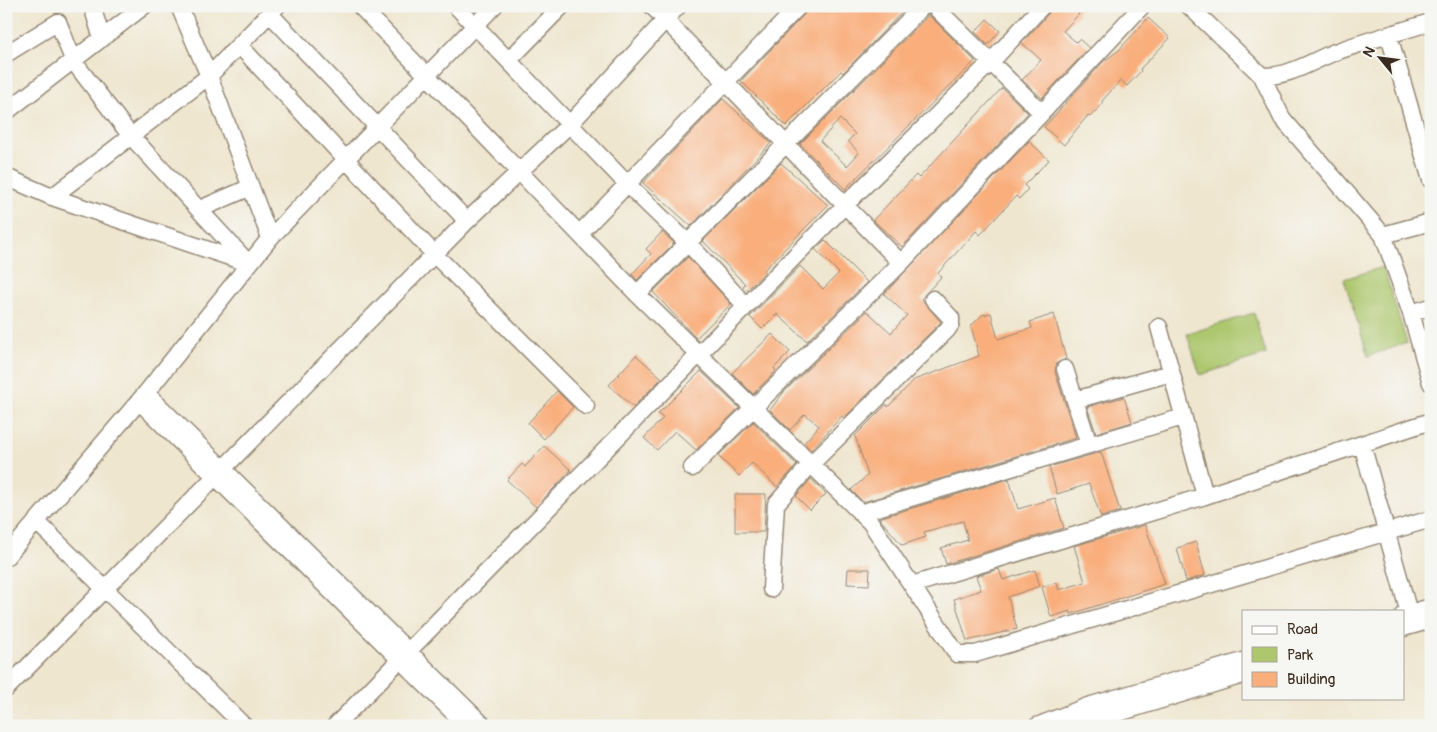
<svg xmlns="http://www.w3.org/2000/svg" width="1437" height="732" viewBox="0 0 1437 732" font-family="Pangolin,sans-serif">
  <rect width="100%" height="100%" fill="#f6f6f2"/>
  <filter id="ink" filterUnits="userSpaceOnUse"><feTurbulence type="fractalNoise" baseFrequency=".02" numOctaves="2"/><feDisplacementMap in="SourceGraphic" scale="10" xChannelSelector="R" yChannelSelector="G"/><feConvolveMatrix kernelMatrix="1 2 1 2 8 2 1 2 1" color-interpolation-filters="sRGB"/></filter>
  <filter id="wash" filterUnits="userSpaceOnUse"><feTurbulence type="fractalNoise" baseFrequency=".0096" numOctaves="4" result="noise"/><feDisplacementMap in="SourceGraphic" scale="20" xChannelSelector="R" yChannelSelector="G"/><feGaussianBlur stdDeviation="1.12" result="paint"/><feColorMatrix in="noise" values="0 0 0 0 0 0 0 0 0 0 0 0 0 0 0 0 0 1.4 0 .05"/><feComposite in="paint" operator="in"/></filter>
  <g filter="url(#wash)">
    <rect width="100%" height="100%" fill="#efe6cf"/>
    <path fill="#acc76d" stroke="#747846" d="M1383,267L1407,343L1368,356L1344,279Z
      M1254,313L1266,354L1200,375L1187,334Z"/>
    <g id="blocks">
      <path fill="#f9ae7c" fill-rule="evenodd" d="M812,6H908L843,73L841,71L786,126L741,81Z
        M1052,6H1082L1077,12L1079,14L1063,31L1076,42L1079,39L1089,48L1042,98L1022,80L1041,60L1022,43L1049,13Z
        M929,15L975,61L845,189L800,144ZM840,119L855,134L848,141L859,153L847,166L820,141Z
        M1148,18L1170,38L1140,69L1141,71L1127,86L1121,80L1102,101L1103,103L1090,117L1088,115L1064,145L1044,127L1103,62L1119,50Z
        M987,19L1000,31L988,45L975,32Z
        M1002,88L1028,113L902,247L873,220L916,175L919,178Z
        M723,99L771,143L691,226L643,183Z
        M1029,141L1049,160L1024,185L1028,189L1019,199L1016,196L980,235L976,231L938,273L941,277L921,299L941,322L939,324L844,418L842,416L811,450L804,443L819,426L805,414L790,430L770,410L783,393L867,311L891,333L907,315L884,294Z
        M781,163L828,205L763,271L765,272L747,290L743,286L745,284L703,241Z
        M662,232L674,243L637,280L632,274L651,254L646,249Z
        M825,240L867,282L807,341L777,314L762,329L750,317L800,266L823,289L839,273L815,249Z
        M688,257L731,304L696,338L653,292Z
        M991,313L998,339L1032,328L1030,322L1054,314L1066,359L1057,363L1055,372L1076,438L863,502L851,490L868,475L855,436L887,404L888,407L914,380L979,356L971,326L982,315Z
        M772,334L790,352L774,368L776,371L753,394L732,373Z
        M636,355L662,378L633,407L609,385Z
        M701,371L739,408L696,450L675,431L657,450L644,438L663,418L658,414Z
        M557,391L573,407L544,439L528,423Z
        M1124,397L1132,422L1096,433L1087,407Z
        M753,422L797,465L777,487L752,463L739,476L718,456Z
        M544,446L571,470L536,507L507,480L522,464L525,467Z
        M1101,452L1120,511L1101,517L1089,484L1057,494L1049,467Z
        M811,479L826,494L810,510L796,496Z
        M1009,479L1018,509L1055,498L1064,528L946,564L941,548L968,540L963,521L924,532L926,537L902,545L879,518Z
        M735,494H766L764,532H735Z
        M1145,525L1165,584L1071,614L1070,611L1051,617L1042,587L1057,582L1059,590L1085,582L1074,546Z
        M1196,542L1205,575L1186,581L1177,548Z
        M848,569H870L869,585L847,584Z
        M999,569L1003,580L1035,570L1040,586L1008,597L1017,629L967,641L954,599L981,590L976,576Z"/>
    </g>
  </g>
  <g filter="url(#ink)">
    <use href="#blocks" fill-opacity="0" stroke="#958876" stroke-width="1"/>
    <g fill="none" stroke-linecap="round" stroke-linejoin="round">
      <g stroke="#958876" stroke-width="19">
        <path id="minor" d="M92,6L102,39
          M179,6L209,76L270,238
          M360,6L637,294L871,523L957,654H975L1431,519
          M456,6L627,184L688,243L746,306
          M652,6L901,263L692,468
          M934,6L1042,113
          M1189,6L1262,76
          M270,14L467,221
          M1431,22C1399,32 1366,41 1335,52C1310,62 1289,77 1262,76L1282,118L1383,235L1411,313L1431,383
          M1389,36L1431,180
          M239,45L435,255L586,406
          M6,54L58,22L74,62L130,135L249,264
          M510,59L562,6
          M6,112L144,6
          M6,177L52,197L247,263
          M52,197L209,76L277,6
          M200,209L251,187
          M580,233L799,6
          M1383,235L1431,222
          M901,263L1142,6
          M637,294L923,6
          M1411,313L1431,307
          M1159,327L1205,496
          M1065,369L1089,445
          M146,393L484,726
          M1075,400L1171,373
          M139,401L467,726
          M1362,444L1409,613
          M860,513L1183,417
          M36,521L244,726
          M6,557L146,393L270,238L494,6
          M912,585L1205,496L1431,421
          M771,589L776,504L810,465L947,330L951,324V318L933,299
          M1403,615L1431,607
          M1403,628L1431,620
          M6,689L467,221L570,124L678,6
          M335,726L845,205L991,62L1042,6
          M1037,726L1088,706L1243,661
          M1076,726L1243,675"/>
      </g>
      <use href="#minor" stroke="#fff" stroke-width="16"/>
    </g>
  </g>
  <rect width="1437" height="732" fill="none" stroke="#f6f6f2" stroke-width="25"/>
  <rect x="1242" y="610" width="162" height="90" fill="#f6f6f2" stroke="#aba49d"/>
  <rect x="1252" y="626" width="25" height="8" fill="#ffffff" stroke="#aba49d"/>
  <text x="1287" y="634" font-size="15" fill="#3b2a1e">Road</text>
  <rect x="1252" y="647" width="25" height="15" fill="#acc76d" stroke="#aba49d"/>
  <text x="1287" y="660" font-size="15" fill="#3b2a1e">Park</text>
  <rect x="1252" y="672" width="25" height="15" fill="#f9ae7c" stroke="#aba49d"/>
  <text x="1287" y="684" font-size="15" fill="#3b2a1e">Building</text>
  <g transform="translate(1380 58) rotate(299)" stroke="#f6f6f2" stroke-width="4" paint-order="stroke">
  <path d="M0-4L9 19L0 12L-9 19Z" fill="#3b2a1e"/>
  <text y="-8" font-size="14" font-weight="bold" text-anchor="middle" fill="#3b2a1e">N</text>
  </g>
</svg>
